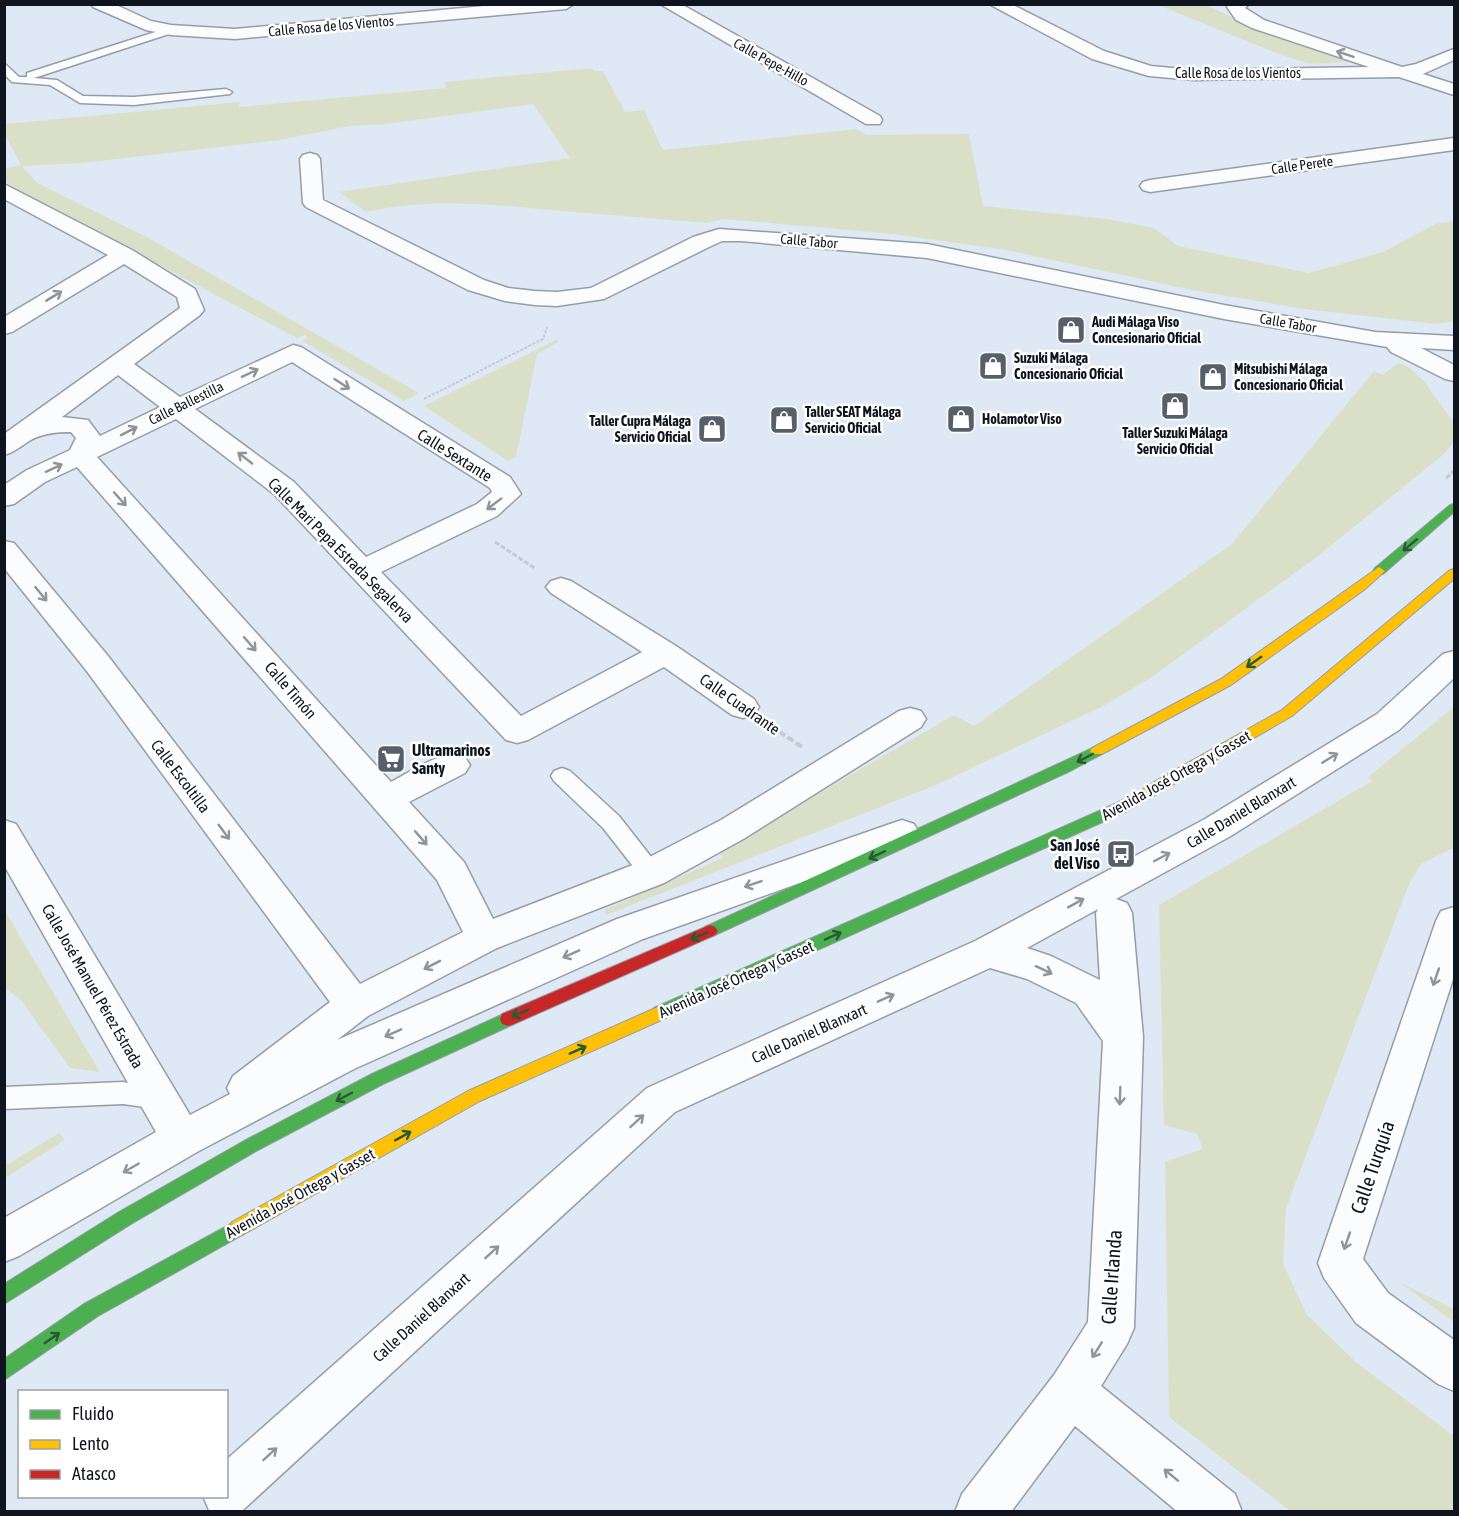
<svg xmlns="http://www.w3.org/2000/svg" width="1459" height="1516" viewBox="0 0 1459 1516" font-family="'Asap Condensed',sans-serif">
  <rect width="100%" height="100%" fill="#dfe8f5"/>
  <path fill="#dae0c8" d="M1158,5H1206L1261,31L1352,62L1310,64L1284,56Z
    M592,68L594,71H603L625,112L644,110L663,150L857,129L866,135L969,134L983,206L1107,219L1154,228L1178,246L1309,273L1383,252L1435,224L1454,221V321L1437,324L1304,309L1197,291L1006,250L893,234L724,219L706,223C655,219 603,214 552,210C489,204 427,198 366,212L339,192L570,158L533,104L386,124L350,126L279,140L82,163L22,166L37,183L145,236L419,393L404,401L302,341L308,338L305,335L297,338L16,189L5,181L4,169L21,165L5,135V124L240,102L239,107L446,88L445,82Z
    M556,340L559,342L537,354L516,457L508,461L424,406Z
    M1398,363L1408,367L1423,380L1454,423V442L1444,454L1318,556L1152,677L1103,706L936,785L606,915L604,910L723,858L718,852L954,715L974,726L1232,544L1374,371L1383,375Z
    M1454,707V849H1451L1421,864L1408,886L1286,1208L1283,1264L1307,1315L1357,1363L1454,1436V1511H1290L1169,1417L1165,1162L1203,1149L1197,1134L1164,1125L1159,905L1372,781L1368,777Z
    M4,911H5L100,1072L70,1068L21,1000L5,988Z
    M59,1133L65,1140L5,1178V1163L8,1164Z
    M1399,1282L1454,1309V1322Z"/>
  <g fill="none" stroke-linecap="round" stroke-linejoin="round">
    <g stroke="#969da7" stroke-width="3">
      <path id="lane" d="M171,27L176,30L175,32L34,78L57,80L83,96L134,97L226,89L232,92L230,94L134,105L80,103L50,85L12,82L4,74V63L19,77H27V73Z
        M562,768L570,771L619,816L659,867L662,873L659,879L651,882L643,879L603,828L554,781L551,776L554,771Z
        M123,1082L168,1090L172,1098L168,1106L159,1109L123,1104L4,1109V1087Z"/>
    </g>
    <g stroke="#969da7" stroke-width="3">
      <path id="street" d="M91,4H114L151,21L171,25L235,29L506,4H574L566,9L235,39L171,35L146,30L93,7Z
        M660,4H681L880,116L882,120L880,124H866Z
        M989,4H1011L1104,51L1151,66L1194,70L1369,67L1252,28L1236,20L1227,7L1229,4H1249L1245,8L1264,20L1402,67L1416,64L1454,49V60L1423,74L1454,84V95L1399,77L1194,80L1149,76L1092,59Z
        M1454,138V150L1150,192L1143,190L1140,186L1143,182L1150,180Z
        M310,153L317,155L320,159L323,200L484,280L508,288L535,291L557,292L591,288L693,237L719,229L927,244L1224,305L1375,332L1454,336V350L1421,348L1454,365V381L1445,379L1391,352L1387,347L1224,319L927,258L741,241H722L709,247L604,299L557,306L535,305L505,301L468,290L306,207L303,203L300,159L303,155Z
        M4,184L132,250L195,289L204,310L200,315L134,364L180,397L293,345L301,347L510,477L521,494L497,516L381,572L521,716L642,652L551,593L546,587L551,581L561,578L571,581L676,646L754,699L759,707L754,715L743,718L732,715L664,667L528,740L517,743L506,740L274,494L176,419L97,457L391,782C413,771 440,749 465,757L470,765L465,773L409,802L464,862L493,919L638,863L721,820L899,711L910,708L921,711L926,719L921,727L745,838L664,883L497,948L368,1016L337,1040L617,919L890,824L902,820L914,824L919,833L914,842L643,939L354,1069L197,1152L19,1256L4,1262V1218L156,1132L4,865V820L16,824L190,1115L230,1094L227,1088L233,1076L330,1002L86,670L4,568V541L14,543L108,656L360,984L463,932L437,880L77,467L45,482L14,504L4,506V485L27,470L70,450L76,438L71,432C57,432 42,433 29,441C21,446 15,452 4,455V434L180,308L177,297L124,264L12,332L4,334V317L108,255L4,199ZM292,362L490,488L492,492L477,504L366,557L294,482L195,409ZM118,375L160,407L100,436L88,420L62,417Z
        M1454,651V678L1399,730L1229,837L1116,899L1127,903L1132,913L1143,1037L1134,1328L1127,1344L1101,1386L1235,1494L1242,1512H1178L1075,1426L1011,1512H955L962,1494L1054,1375L1088,1322L1103,1041L1076,1003L1027,979L990,968L675,1112L243,1510H209L203,1496H226V1460L647,1088L975,941L1205,819L1377,714L1443,654ZM1098,909L1096,913L1100,980L1051,956L1027,948Z
        M1454,907V976L1363,1259L1388,1293L1454,1340V1391L1438,1384L1356,1323L1324,1278L1318,1263L1436,921L1441,911Z"/>
    </g>
    <g stroke="#969da7" stroke-width="2">
      <path id="fast" d="M1454,504V512L1383,574H1375L1373,571L1375,568L1450,505Z
        M1097,746L1102,748L1104,751L1102,754L1068,772L715,935L710,937L705,935L702,931L705,927Z
        M1150,786L1155,787L1157,791L1155,795L1127,811L666,1018L660,1020L654,1018L652,1013L654,1008L1117,803Z
        M508,1012L514,1014L516,1019L514,1024L383,1084L256,1151L131,1224L4,1304V1284L119,1212L244,1141L372,1074Z
        M238,1220L244,1222L247,1228L244,1234L98,1316L4,1380V1359L84,1304Z"/>
    </g>
    <g stroke="#969da7" stroke-width="2">
      <path id="slow" d="M1379,567L1385,571L1364,590L1231,685L1102,754H1092L1090,751L1092,748L1221,679Z
        M1454,569V579L1292,716L1155,795H1145L1143,791L1145,787L1282,710L1450,570Z
        M660,1006L666,1008L668,1013L666,1018L480,1101L244,1234L238,1236L232,1234L229,1228L232,1222L468,1091Z"/>
    </g>
    <g stroke="#969da7" stroke-width="2">
      <path id="jam" d="M710,925L715,927L718,931L715,935L514,1024L508,1026L502,1024L500,1019L502,1014Z"/>
    </g>
    <path stroke="#c7cad0" stroke-width="2" stroke-dasharray="3 1.5" stroke-linecap="butt" d="M424,399L543,339L547,327"/>
    <path stroke="#c7cad0" stroke-width="3" stroke-dasharray="5 2" stroke-linecap="butt" d="M1446,478L1454,471
      M495,542L536,569"/>
    <path stroke="#c7cad0" stroke-width="4" stroke-dasharray="7 3" stroke-linecap="butt" d="M771,726L802,747"/>
    <use href="#lane" fill="#fafcfe" fill-rule="evenodd"/>
    <use href="#street" fill="#fafcfe" fill-rule="evenodd"/>
    <use href="#fast" fill="#4caf50" fill-rule="evenodd"/>
    <use href="#slow" fill="#ffc107" fill-rule="evenodd"/>
    <use href="#jam" fill="#c62828" fill-rule="evenodd"/>
  </g>
  <defs><path id="oneway-shaft" d="M-6 0H5M1.5-3L5.5 0L1.5 3" fill="none" stroke-width="1.6" stroke-linecap="round" stroke-linejoin="round" transform="scale(1.5)"/></defs>
  <g stroke="#90949a">
    <use href="#oneway-shaft" transform="translate(1345 54) rotate(-161)"/>
    <use href="#oneway-shaft" transform="translate(54 296) rotate(-31)"/>
    <use href="#oneway-shaft" transform="translate(250 373) rotate(-25)"/>
    <use href="#oneway-shaft" transform="translate(342 384) rotate(33)"/>
    <use href="#oneway-shaft" transform="translate(129 431) rotate(-27)"/>
    <use href="#oneway-shaft" transform="translate(245 458) rotate(-142)"/>
    <use href="#oneway-shaft" transform="translate(54 468) rotate(-25)"/>
    <use href="#oneway-shaft" transform="translate(120 499) rotate(48)"/>
    <use href="#oneway-shaft" transform="translate(494 504) rotate(143)"/>
    <use href="#oneway-shaft" transform="translate(41 594) rotate(51)"/>
    <use href="#oneway-shaft" transform="translate(250 644) rotate(49)"/>
    <use href="#oneway-shaft" transform="translate(1330 758) rotate(-32)"/>
    <use href="#oneway-shaft" transform="translate(224 832) rotate(53)"/>
    <use href="#oneway-shaft" transform="translate(421 838) rotate(49)"/>
    <use href="#oneway-shaft" transform="translate(1162 857) rotate(-28)"/>
    <use href="#oneway-shaft" transform="translate(753 884) rotate(161)"/>
    <use href="#oneway-shaft" transform="translate(1076 903) rotate(-29)"/>
    <use href="#oneway-shaft" transform="translate(571 954) rotate(156)"/>
    <use href="#oneway-shaft" transform="translate(432 965) rotate(153)"/>
    <use href="#oneway-shaft" transform="translate(1044 970) rotate(25)"/>
    <use href="#oneway-shaft" transform="translate(1436 977) rotate(109)"/>
    <use href="#oneway-shaft" transform="translate(886 998) rotate(-24)"/>
    <use href="#oneway-shaft" transform="translate(393 1033) rotate(156)"/>
    <use href="#oneway-shaft" transform="translate(1120 1096) rotate(92)"/>
    <use href="#oneway-shaft" transform="translate(637 1121) rotate(-42)"/>
    <use href="#oneway-shaft" transform="translate(131 1168) rotate(150)"/>
    <use href="#oneway-shaft" transform="translate(1347 1241) rotate(109)"/>
    <use href="#oneway-shaft" transform="translate(492 1252) rotate(-42)"/>
    <use href="#oneway-shaft" transform="translate(1097 1350) rotate(122)"/>
    <use href="#oneway-shaft" transform="translate(270 1454) rotate(-42)"/>
    <use href="#oneway-shaft" transform="translate(1171 1475) rotate(-141)"/>
  </g>
  <g stroke="#2a5a35">
    <use href="#oneway-shaft" transform="translate(1410 545) rotate(140)"/>
    <use href="#oneway-shaft" transform="translate(1254 662) rotate(145)"/>
    <use href="#oneway-shaft" transform="translate(1085 758) rotate(152)"/>
    <use href="#oneway-shaft" transform="translate(877 855) rotate(155)"/>
    <use href="#oneway-shaft" transform="translate(699 936) rotate(157)"/>
    <use href="#oneway-shaft" transform="translate(833 936) rotate(-24)"/>
    <use href="#oneway-shaft" transform="translate(520 1013) rotate(157)"/>
    <use href="#oneway-shaft" transform="translate(578 1050) rotate(-24)"/>
    <use href="#oneway-shaft" transform="translate(344 1097) rotate(152)"/>
    <use href="#oneway-shaft" transform="translate(403 1136) rotate(-29)"/>
    <use href="#oneway-shaft" transform="translate(52 1338) rotate(-35)"/>
  </g>
  <defs>
    <g id="shop-square" transform="scale(1.5)"><rect x="-9" y="-9" width="18" height="18" rx="4" fill="#575f6a" stroke="#fff"/><path d="M-5-2.5h2.3a2.7 3.5 0 0 1 5.4 0H5L5.5 6h-11ZM-1.5-2.5h3a1.5 2.3 0 0 0-3 0Z" fill="#fff"/></g>
    <g id="supermarket-square" transform="scale(1.5)"><rect x="-9" y="-9" width="18" height="18" rx="4" fill="#575f6a" stroke="#fff"/><path d="M-6-5.5h2.5l.6 2H6L4.5 2H-2.5L-4.4-4H-6ZM-1.5 3.2a1.3 1.3 0 1 0 .1 0ZM3 3.2a1.3 1.3 0 1 0 .1 0Z" fill="#fff"/></g>
    <g id="bus-square" transform="scale(1.5)"><rect x="-9" y="-9" width="18" height="18" rx="4" fill="#575f6a" stroke="#fff"/><path d="M-5-6H5V4H4V6H2V4H-2V6H-4V4H-5ZM-3.5-4V0h7V-4ZM-3.5 1.2v1.5H-2V1.2ZM2 1.2v1.5H3.5V1.2Z" fill="#fff"/></g>
  </defs>
  <g fill-rule="evenodd">
    <use href="#shop-square" x="1071" y="330"/>
    <use href="#shop-square" x="993" y="366"/>
    <use href="#shop-square" x="1213" y="377"/>
    <use href="#shop-square" x="1175" y="406"/>
    <use href="#shop-square" x="961" y="419"/>
    <use href="#shop-square" x="784" y="420"/>
    <use href="#shop-square" x="712" y="429"/>
    <use href="#supermarket-square" x="391" y="759"/>
    <use href="#bus-square" x="1121" y="854"/>
  </g>
  <g text-anchor="middle" dominant-baseline="central" stroke-width="5" stroke-linejoin="round" paint-order="stroke">
    <g font-size="14" fill="#0e151f" stroke="#fff">
      <text transform="translate(331 26) rotate(-5)">Calle Rosa de los Vientos</text>
      <text transform="translate(771 62) rotate(29)">Calle Pepe-Hillo</text>
      <text x="1238" y="73">Calle Rosa de los Vientos</text>
      <text transform="translate(1302 165) rotate(-8)">Calle Perete</text>
      <text transform="translate(809 241) rotate(5)">Calle Tabor</text>
      <text transform="translate(1288 323) rotate(10)">Calle Tabor</text>
      <text transform="translate(186 403) rotate(-26)">Calle Ballestilla</text>
    </g>
    <g font-size="14" font-weight="bold" fill="#0e151f" stroke="#fff" text-anchor="start">
      <text x="1092" y="322">Audi Málaga Viso<tspan x="1092" dy="16">Concesionario Oficial</tspan></text>
      <text x="1014" y="358">Suzuki Málaga<tspan x="1014" dy="16">Concesionario Oficial</tspan></text>
      <text x="1234" y="369">Mitsubishi Málaga<tspan x="1234" dy="16">Concesionario Oficial</tspan></text>
      <text x="805" y="412">Taller SEAT Málaga<tspan x="805" dy="16">Servicio Oficial</tspan></text>
      <text x="982" y="419">Holamotor Viso</text>
      <text x="691" y="421" text-anchor="end">Taller Cupra Málaga<tspan x="691" dy="16">Servicio Oficial</tspan></text>
      <text x="1175" y="433" text-anchor="middle">Taller Suzuki Málaga<tspan x="1175" dy="16">Servicio Oficial</tspan></text>
    </g>
    <g font-size="16" fill="#0e151f" stroke="#fff">
      <text transform="translate(455 455) rotate(32)">Calle Sextante</text>
      <text transform="translate(341 550) rotate(45)">Calle Mari Pepa Estrada Segalerva</text>
      <text transform="translate(291 690) rotate(49)">Calle Timón</text>
      <text transform="translate(740 704) rotate(35)">Calle Cuadrante</text>
      <text transform="translate(1176 775) rotate(-29)">Avenida José Ortega y Gasset</text>
      <text transform="translate(181 776) rotate(53)">Calle Escoltilla</text>
      <text transform="translate(1241 812) rotate(-31)">Calle Daniel Blanxart</text>
      <text transform="translate(736 979) rotate(-24)">Avenida José Ortega y Gasset</text>
      <text transform="translate(93 986) rotate(60)">Calle José Manuel Pérez Estrada</text>
      <text transform="translate(809 1033) rotate(-24)">Calle Daniel Blanxart</text>
      <text transform="translate(300 1193) rotate(-29)">Avenida José Ortega y Gasset</text>
      <text transform="translate(421 1317) rotate(-42)">Calle Daniel Blanxart</text>
    </g>
    <g font-size="16" font-weight="bold" fill="#0e151f" stroke="#fff" text-anchor="start">
      <text x="412" y="750">Ultramarinos<tspan x="412" dy="18">Santy</tspan></text>
      <text x="1100" y="845" text-anchor="end">San José<tspan x="1100" dy="18">del Viso</tspan></text>
    </g>
    <g font-size="20" fill="#0e151f" stroke="#fff">
      <text transform="translate(1372 1167) rotate(-71)">Calle Turquía</text>
      <text transform="translate(1111 1277) rotate(-86)">Calle Irlanda</text>
    </g>
  </g>
  <rect width="1459" height="1516" fill="none" stroke="#0e151f" stroke-width="12"/>
  <rect x="18" y="1390" width="210" height="108" fill="#ffffff" stroke="#9fa1a5" stroke-width="1.5"/>
  <rect x="30" y="1410" width="30" height="9" fill="#4caf50" stroke="#9fa1a5" stroke-width="1.5"/>
  <text x="72" y="1420" font-size="18" fill="#0e151f">Fluido</text>
  <rect x="30" y="1440" width="30" height="9" fill="#ffc107" stroke="#9fa1a5" stroke-width="1.5"/>
  <text x="72" y="1450" font-size="18" fill="#0e151f">Lento</text>
  <rect x="30" y="1470" width="30" height="9" fill="#c62828" stroke="#9fa1a5" stroke-width="1.5"/>
  <text x="72" y="1480" font-size="18" fill="#0e151f">Atasco</text>
</svg>
